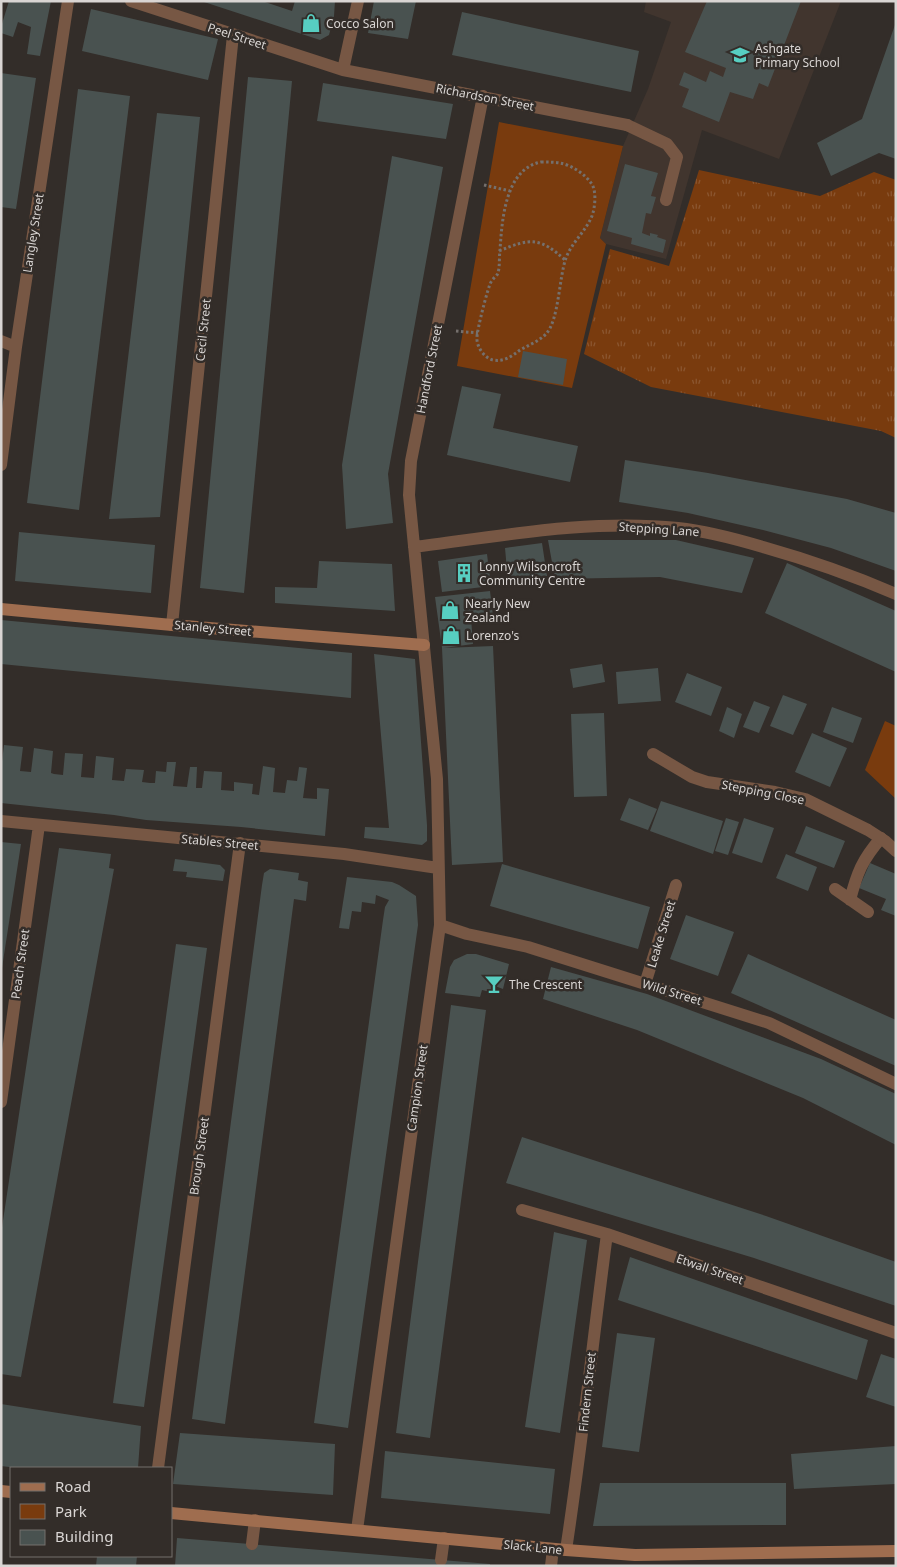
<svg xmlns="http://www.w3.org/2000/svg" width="897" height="1567" viewBox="0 0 897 1567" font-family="'Noto Sans',sans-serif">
  <defs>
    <pattern id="grass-tufts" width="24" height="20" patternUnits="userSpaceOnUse" patternTransform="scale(1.25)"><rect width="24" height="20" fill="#793b0e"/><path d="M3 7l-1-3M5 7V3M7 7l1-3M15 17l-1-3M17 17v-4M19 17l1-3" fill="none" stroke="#8b5630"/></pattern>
  </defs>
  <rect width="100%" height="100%" fill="#332d29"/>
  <path fill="#41352e" d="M646,1H841L779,159L702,130L666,259L606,244L600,238L623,146L648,89L671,22L644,12Z"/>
  <path fill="url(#grass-tufts)" d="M699,170L820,196L874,172L896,180V438L881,431L651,387L584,354L610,249L669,266Z"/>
  <path fill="#793b0e" d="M499,122L623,146L600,238L606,244L572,388L457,366Z
    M885,721L896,726V799L865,770Z"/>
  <path fill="#495250" d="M9,1H51L40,56L27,54L31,27L18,22L13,37L1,33V27Z
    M201,1H262L292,11L295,1H335L334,16L329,35L320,40Z
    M374,1H416L408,39L368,33Z
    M707,1H801L768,87L759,83L753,99L730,92L719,122L682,107L689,89L679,85L684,72L706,82L710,71L723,77L726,68L685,52Z
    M91,9L218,39L208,80L82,51Z
    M462,12L639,51L631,92L452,55Z
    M896,22V159L879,153L831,176L817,143L862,119Z
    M1,73L36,78L16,209L1,207Z
    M248,77L292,81L244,593L200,588Z
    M323,83L453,104L446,139L317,121Z
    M78,89L130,96L79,510L27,503Z
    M157,113L200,117L160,517L109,519Z
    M392,156L443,167L388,474L393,523L346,529L342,465Z
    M625,164L658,173L651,196L656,197L651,214L646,213L642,233L650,236V233L658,235L657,237L666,240L663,253L631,244L632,238L607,231Z
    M523,351L567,359L563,385L518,377Z
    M462,386L501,394L493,428L578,446L570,482L447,455Z
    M625,460L708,473L847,499L896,513V571L831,548L763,530L688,513L619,502Z
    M19,532L155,545L151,593L15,581Z
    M548,540H676L754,558L742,593L660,577L555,579Z
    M542,543L547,576L508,581L505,548Z
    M487,554L491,586L442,592L438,561Z
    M319,561L392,564L395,611L275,603V587L317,588Z
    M787,563L896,611V672L765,613Z
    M490,591L493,616L471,618L473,644L444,648L493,646L503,862L452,865L442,648L435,597Z
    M1,620L352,653L351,698L1,664Z
    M374,654L415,659L427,825V841L422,845L364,838L365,827L389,828Z
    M602,664L605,682L573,688L570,669Z
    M658,668L661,701L618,704L616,672Z
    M687,673L722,687L711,716L675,702Z
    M783,695L807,704L793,735L770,726Z
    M754,701L770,707L759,733L743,727Z
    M727,707L742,714L734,738L719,731Z
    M832,707L862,718L853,743L823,732Z
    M604,713L607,796L574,797L571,714Z
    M812,733L847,748L830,787L795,772Z
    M4,745L23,747L20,771L31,772L34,748L53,751L51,773L54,774L63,775L65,753L83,754L81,777L94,778L96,756L114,758L112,780L124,781L126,769L144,770L142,782L150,783H155L156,771L166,772L167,762H176L173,786L187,787L190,767H197L196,788H202L204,771L222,772L221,790L234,791V782L253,784L252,794L259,795L263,766L275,768L273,792L285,793L287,780L297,781L299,767L307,768L303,798L317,799V788L329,789L325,836L241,827L146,820L114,815L1,803V769Z
    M629,798L657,809L648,830L620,820Z
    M661,801L723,821L713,854L650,831Z
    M726,818L739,822L728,855L715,851Z
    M744,818L774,828L762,863L732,853Z
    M806,826L845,841L834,868L795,853Z
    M1,842L21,844L2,968L1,967Z
    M59,848L111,854L109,868L114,869L21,1377L1,1374V1234Z
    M786,854L817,867L808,891L776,878Z
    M175,859L220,865L225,870L223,881L186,877L187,872L173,871Z
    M870,863L896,874V916L881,910L886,899L859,888Z
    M502,864L650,907L638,949L490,906Z
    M270,869L299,873L298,880L308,882L306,901L294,899L225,1424L192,1419L262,885L264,873Z
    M347,877L392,882L399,885L416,896L418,925L348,1428L314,1423L383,920L385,907L389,900L376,895L375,904L362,902L361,912L352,911L349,929L339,928Z
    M686,915L734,932L718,976L670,959Z
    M176,944L207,948L144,1407L113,1403Z
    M467,954H476L509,964L503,989L495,986L494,993L482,990L480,997L445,993L450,967L454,960Z
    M748,954L896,1020V1066L731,993Z
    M551,967L647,994L821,1059L896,1094V1145L803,1098L637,1030L543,999Z
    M451,1005L486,1010L430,1438L396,1433Z
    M522,1137L766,1216L896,1262V1306L754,1258L506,1183Z
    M554,1232L587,1240L560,1433L525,1427Z
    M630,1257L868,1340L857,1380L618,1300Z
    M617,1333L655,1338L639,1452L602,1447Z
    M881,1354L896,1359V1407L866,1397Z
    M1,1404L141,1426L138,1468H17L1,1466Z
    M180,1433L335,1444L333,1495L173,1484Z
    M896,1446V1484L794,1489L791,1454Z
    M385,1451L555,1469L550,1514L381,1498Z
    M600,1483H786V1525L593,1526Z
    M177,1538L490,1564V1566H175Z
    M97,1556H137L136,1566H96Z"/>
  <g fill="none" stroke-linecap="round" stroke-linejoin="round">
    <path stroke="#75706d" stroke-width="3" stroke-dasharray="2.5 2.5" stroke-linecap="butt" d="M541,162C548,162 554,162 560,163C571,165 585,174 591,183C597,190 595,208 592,216C586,231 572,242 566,258C559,277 559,320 546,334C539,341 529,345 520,350C512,356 504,362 493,360C484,358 476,346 477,337C477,330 488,287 491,282C493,278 497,276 498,273C500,266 499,257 500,250C502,220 505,169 541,162Z
      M484,185L510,191
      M499,251C530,238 540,237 565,260
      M456,331L478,333"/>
    <path stroke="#775744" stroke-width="12" d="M627,125L667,144L677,157L666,200
      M835,889L868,912
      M850,900C857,873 862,860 881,838
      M252,1544L255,1520
      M441,1560L444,1538
      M551,1566L553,1549"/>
    <path stroke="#775744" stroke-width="12" d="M131,1L343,70L627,125
      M343,70L358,1
      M1,341L16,347
      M1,465L16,347L68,1
      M414,547C501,536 590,519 678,528C707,531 736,539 763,547C809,560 852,575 896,594
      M172,625L233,35
      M653,754L692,777L707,782L775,792L805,799L868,830L885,841L896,851
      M1,821L344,854L438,868
      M440,925L467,934L528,947L769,1023L896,1084
      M645,984L676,885
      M1,1102L39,825
      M522,1210L607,1234L896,1333
      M158,1468L240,843
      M357,1530L440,925L437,779L409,495L411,461L483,96
      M566,1550C582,1445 593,1339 607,1234"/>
    <path stroke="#9f6d4f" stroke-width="12" d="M1,609L172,625L424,645
      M1,1491L11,1492
      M171,1513L566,1550L635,1555L896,1551"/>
  </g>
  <defs>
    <g id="shop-bare" transform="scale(1.5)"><path d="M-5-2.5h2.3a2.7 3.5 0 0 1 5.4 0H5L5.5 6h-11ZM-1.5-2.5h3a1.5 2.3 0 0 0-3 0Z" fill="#57cec1" stroke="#332d29" stroke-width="2.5" paint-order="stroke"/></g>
    <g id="school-bare" transform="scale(1.5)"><path d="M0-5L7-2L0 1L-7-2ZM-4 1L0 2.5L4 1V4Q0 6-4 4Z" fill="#57cec1" stroke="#332d29" stroke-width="2.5" paint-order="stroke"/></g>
    <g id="building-bare" transform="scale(1.5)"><path d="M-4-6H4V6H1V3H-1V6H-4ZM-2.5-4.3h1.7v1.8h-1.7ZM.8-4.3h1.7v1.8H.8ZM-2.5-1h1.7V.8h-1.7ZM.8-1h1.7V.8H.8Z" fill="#57cec1" stroke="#332d29" stroke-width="2.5" paint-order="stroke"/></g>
    <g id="bar-bare" transform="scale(1.5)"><path d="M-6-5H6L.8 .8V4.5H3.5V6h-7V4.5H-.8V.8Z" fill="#57cec1" stroke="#332d29" stroke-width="2.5" paint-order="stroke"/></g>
  </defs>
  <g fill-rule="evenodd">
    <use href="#shop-bare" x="311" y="23"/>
    <use href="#school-bare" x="740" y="55"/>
    <use href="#building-bare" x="464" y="573"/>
    <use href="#shop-bare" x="450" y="610"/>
    <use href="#shop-bare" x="451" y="635"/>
    <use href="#bar-bare" x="494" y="984"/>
  </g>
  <g text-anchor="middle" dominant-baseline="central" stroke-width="5" stroke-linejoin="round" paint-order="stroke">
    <g font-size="12" fill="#d9d5d3" stroke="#332d29" text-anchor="start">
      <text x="326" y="23">Cocco Salon</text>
      <text x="755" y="48">Ashgate<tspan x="755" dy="14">Primary School</tspan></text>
      <text x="479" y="566">Lonny Wilsoncroft<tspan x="479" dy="14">Community Centre</tspan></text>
      <text x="465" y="603">Nearly New<tspan x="465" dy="14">Zealand</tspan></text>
      <text x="466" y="635">Lorenzo's</text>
      <text x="509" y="984">The Crescent</text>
    </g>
    <g font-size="12" fill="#d9d5d3" stroke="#332d29">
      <text transform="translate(237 36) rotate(18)">Peel Street</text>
      <text transform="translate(485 97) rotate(11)">Richardson Street</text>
      <text transform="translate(33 233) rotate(-81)">Langley Street</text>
      <text transform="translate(203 330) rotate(-84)">Cecil Street</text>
      <text transform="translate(429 369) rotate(-79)">Handford Street</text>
      <text transform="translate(659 529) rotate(4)">Stepping Lane</text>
      <text transform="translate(213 628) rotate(5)">Stanley Street</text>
      <text transform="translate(763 792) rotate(11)">Stepping Close</text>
      <text transform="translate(220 842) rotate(5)">Stables Street</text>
      <text transform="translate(661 934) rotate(-73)">Leake Street</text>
      <text transform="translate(20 964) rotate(-82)">Peach Street</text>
      <text transform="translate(672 992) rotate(17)">Wild Street</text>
      <text transform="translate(417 1088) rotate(-82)">Campion Street</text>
      <text transform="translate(199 1156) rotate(-82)">Brough Street</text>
      <text transform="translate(710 1269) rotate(19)">Etwall Street</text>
      <text transform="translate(587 1392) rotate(-84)">Findern Street</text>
      <text transform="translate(533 1547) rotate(6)">Slack Lane</text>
    </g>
  </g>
  <rect width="897" height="1567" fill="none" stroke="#d9d5d3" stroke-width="5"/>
  <rect x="10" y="1467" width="162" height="90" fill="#332d29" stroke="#75706d"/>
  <rect x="20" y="1483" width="25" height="8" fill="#9f6d4f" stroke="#75706d"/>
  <text x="55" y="1492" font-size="15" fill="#d9d5d3">Road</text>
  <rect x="20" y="1504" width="25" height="15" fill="#793b0e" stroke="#75706d"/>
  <text x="55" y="1517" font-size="15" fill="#d9d5d3">Park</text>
  <rect x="20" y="1530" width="25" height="15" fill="#495250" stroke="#75706d"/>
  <text x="55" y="1542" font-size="15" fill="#d9d5d3">Building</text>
</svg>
